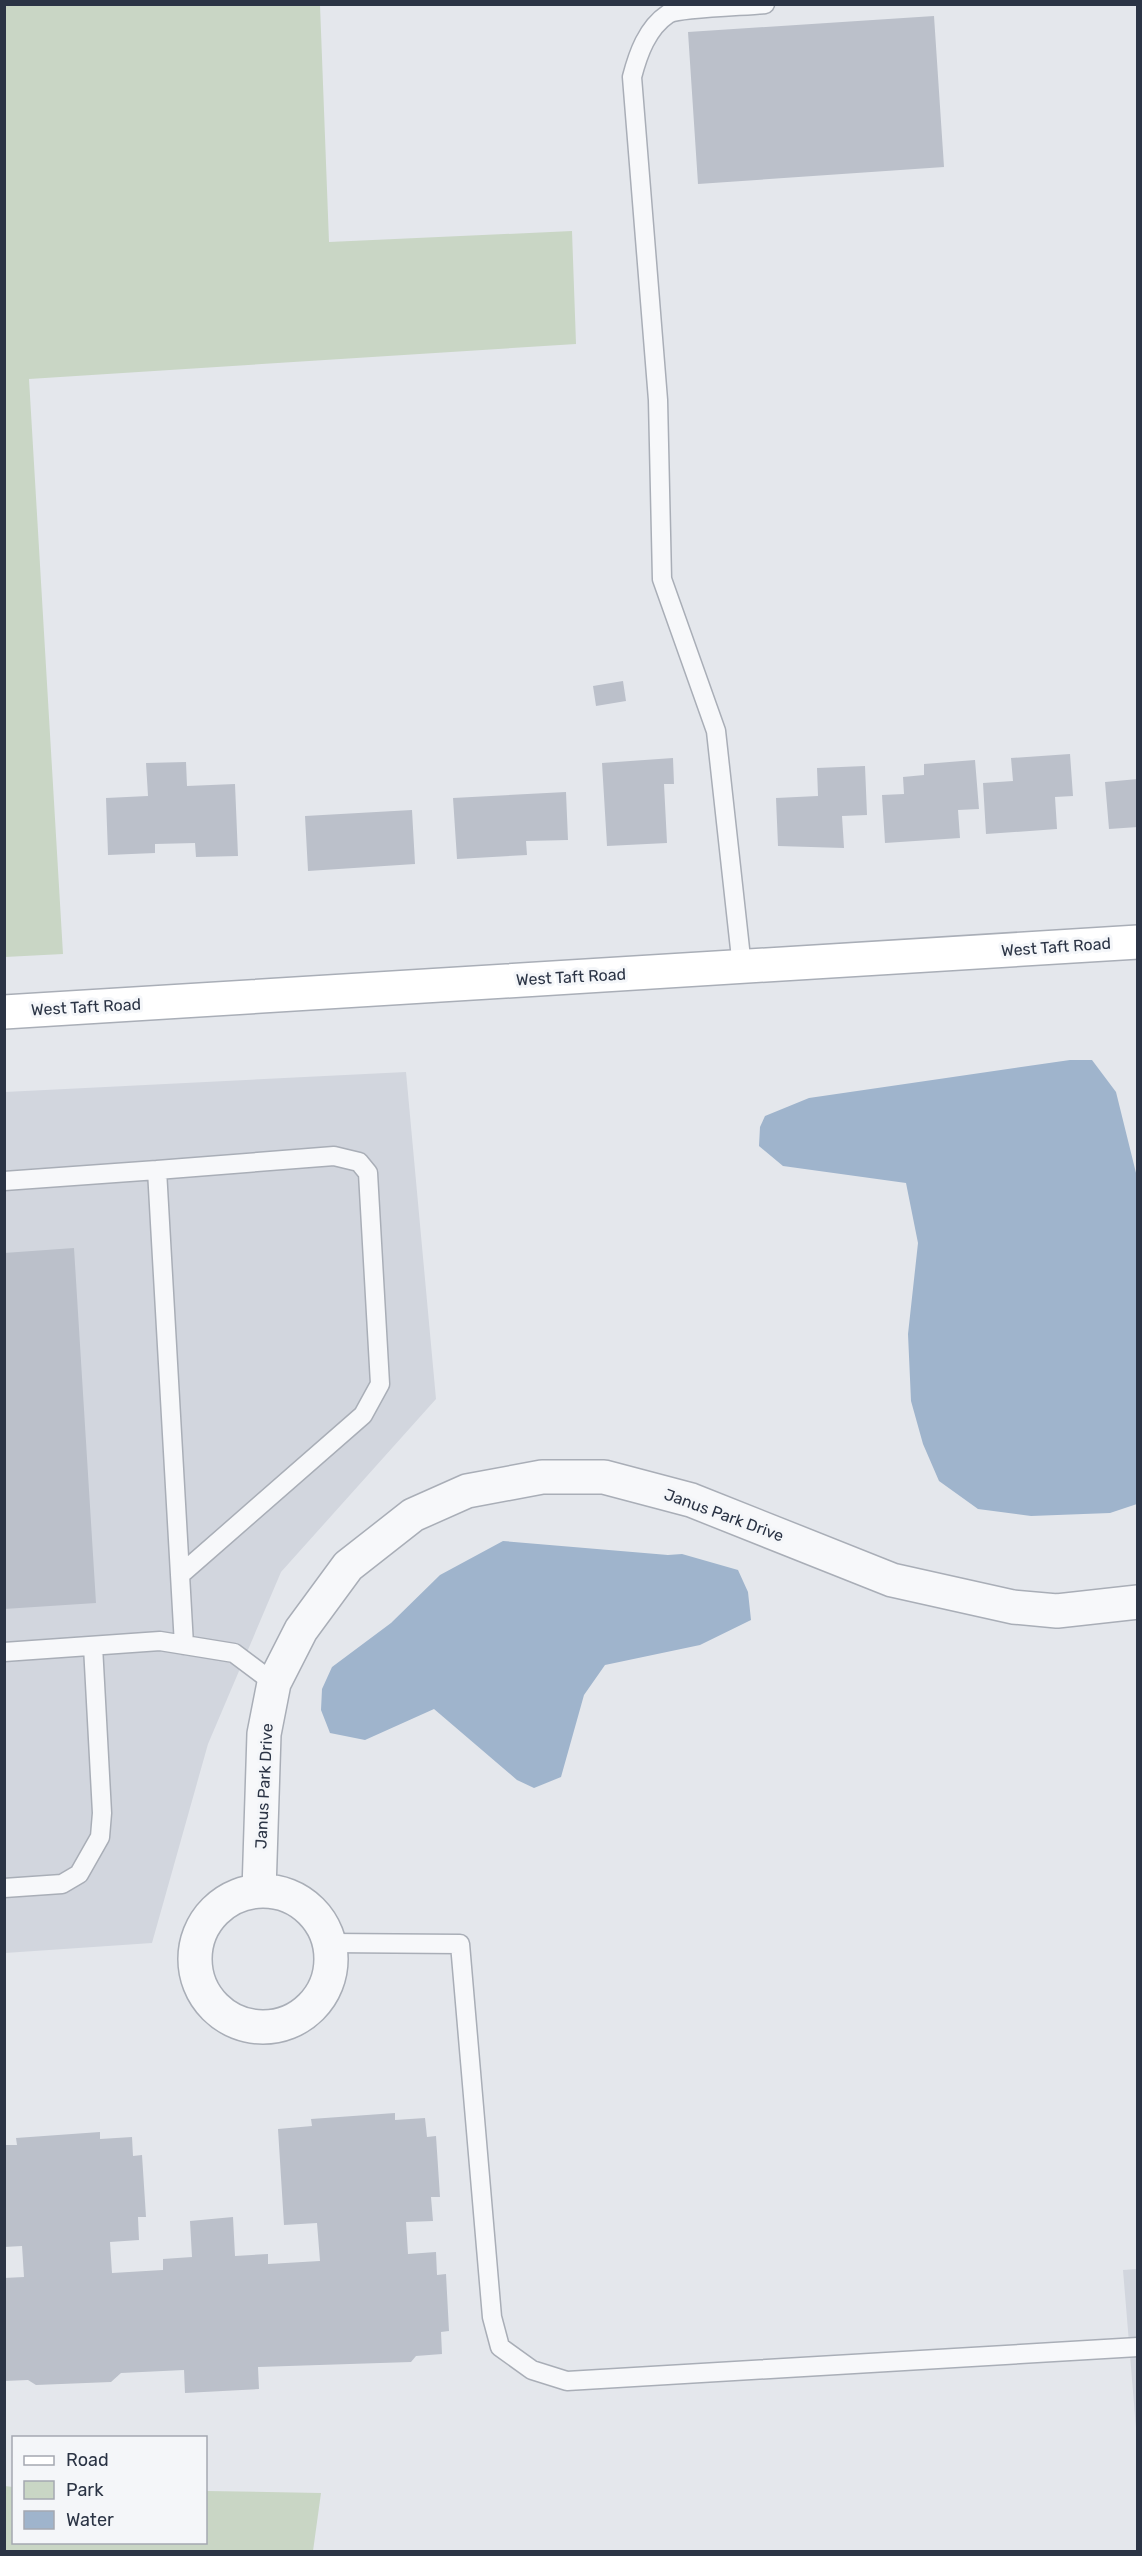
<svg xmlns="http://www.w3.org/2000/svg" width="1142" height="2556" viewBox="0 0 1142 2556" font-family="Rubik,sans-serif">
  <rect width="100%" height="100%" fill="#e4e7ec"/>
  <path fill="#d2d6de" d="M406,1072L436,1399L281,1572L208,1744L152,1943L5,1953V1092Z
    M1137,2269V2440L1123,2270Z"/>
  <path fill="#c9d6c5" d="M5,4L320,5L329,242L572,231L576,344L29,379L63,954L5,957Z
    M5,2486L13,2487L14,2542H206V2491L321,2493L313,2551L5,2552Z"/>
  <path fill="#9fb4cc" d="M1070,1060H1092L1116,1092L1137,1177V1504L1110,1513L1031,1516L978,1509L939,1481L923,1444L911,1401L908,1334L918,1243L906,1183L783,1166L759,1146L760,1127L765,1116L809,1098Z
    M503,1541L668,1555L682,1554L738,1570L748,1592L751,1620L700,1645L605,1665L584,1695L561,1777L534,1788L517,1780L434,1709L365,1740L330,1733L321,1710L322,1689L332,1667L391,1623L440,1575Z"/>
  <path fill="#bbc0ca" d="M934,16L944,167L698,184L688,32Z
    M623,681L626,701L596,706L593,686Z
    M1070,754L1073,796L1055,797L1057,829L986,834L983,783L1013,781L1011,758Z
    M673,758L674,784H664L667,843L607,846L602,763Z
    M975,760L979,809L958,810L960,838L885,843L882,795L904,794L903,777L924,775V764Z
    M186,762L187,786L235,784L238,856L196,857L195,843L155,844V853L108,855L106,798L148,796L146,763Z
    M865,766L867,815L842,816L844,848L778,846L776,798L818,796L817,768Z
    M1138,779V827L1109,829L1105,782Z
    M566,792L568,840L526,841L527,855L457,859L453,798Z
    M412,810L415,864L308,871L305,816Z
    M74,1248L96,1603L4,1609V1253Z
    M395,2113V2120L425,2118L427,2137L436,2136L440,2197H431L433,2221L406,2222L408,2254L436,2252L437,2275L446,2274L449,2331L441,2332L442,2354L416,2356L411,2362L258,2367L259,2389L185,2393L184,2370L121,2373L111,2382L36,2385L28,2380L4,2381V2278L24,2277L22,2246L4,2247V2145H17L16,2138L100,2132V2139L132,2137L133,2156L142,2155L146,2217H138L139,2240L110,2242L112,2273L163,2270V2259L192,2257L190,2221L233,2217L235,2256L268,2254V2264L320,2261L317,2223L284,2225L278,2129L312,2126L311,2119Z"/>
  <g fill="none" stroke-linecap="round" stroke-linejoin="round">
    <g stroke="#a9aeb7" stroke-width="21">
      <path id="lane" d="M742,967L716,731L662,579L658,400L632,77C638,54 647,28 668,14C678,8 748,6 765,4
        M157,1170L334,1156L359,1162L368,1173L380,1384L363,1415L180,1575
        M4,1181L157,1170L184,1645
        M4,1652L160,1641L234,1653L274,1683
        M4,1888L62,1884L79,1874L100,1837L102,1813L93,1646
        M330,1943L460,1944L492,2317L500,2347L532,2370L567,2381L1138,2347"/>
    </g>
    <g stroke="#a9aeb7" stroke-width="36">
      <path id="street" d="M259,1891L264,1734L274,1683L301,1630L348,1566L413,1515L467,1491L542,1477H604L691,1500L892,1580L1013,1607L1057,1611L1138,1602
        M195 1959a68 68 0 1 1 136 0a68 68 0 1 1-136 0Z"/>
    </g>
    <g stroke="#a9aeb7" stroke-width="36">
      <path id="secondary" d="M4,1012L1138,942"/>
    </g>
    <use href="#lane" stroke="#f7f8fa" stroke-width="18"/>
    <use href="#street" stroke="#f7f8fa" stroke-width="33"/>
    <use href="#secondary" stroke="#fff" stroke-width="33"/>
  </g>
  <g text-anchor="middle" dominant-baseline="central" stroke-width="6" stroke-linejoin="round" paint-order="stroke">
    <g font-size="16" fill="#2b3445" stroke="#f4f6f9">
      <text transform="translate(1056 947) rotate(-4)">West Taft Road</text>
      <text transform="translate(571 977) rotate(-3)">West Taft Road</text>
      <text transform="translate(86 1007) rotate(-3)">West Taft Road</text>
      <text transform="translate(724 1515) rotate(20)">Janus Park Drive</text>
      <text transform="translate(264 1786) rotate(-87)">Janus Park Drive</text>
    </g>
  </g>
  <rect width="1142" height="2556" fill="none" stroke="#2b3445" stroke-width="12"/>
  <rect x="12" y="2436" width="195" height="108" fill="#f4f6f9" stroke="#a4a8b1" stroke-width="1.5"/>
  <rect x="24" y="2456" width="30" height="9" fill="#ffffff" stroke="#a4a8b1" stroke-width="1.5"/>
  <text x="66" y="2466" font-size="18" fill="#2b3445">Road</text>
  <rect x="24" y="2481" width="30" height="18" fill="#c9d6c5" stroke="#a4a8b1" stroke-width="1.5"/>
  <text x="66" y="2496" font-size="18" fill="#2b3445">Park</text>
  <rect x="24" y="2511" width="30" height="18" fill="#9fb4cc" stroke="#a4a8b1" stroke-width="1.5"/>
  <text x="66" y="2526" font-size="18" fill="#2b3445">Water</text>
</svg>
